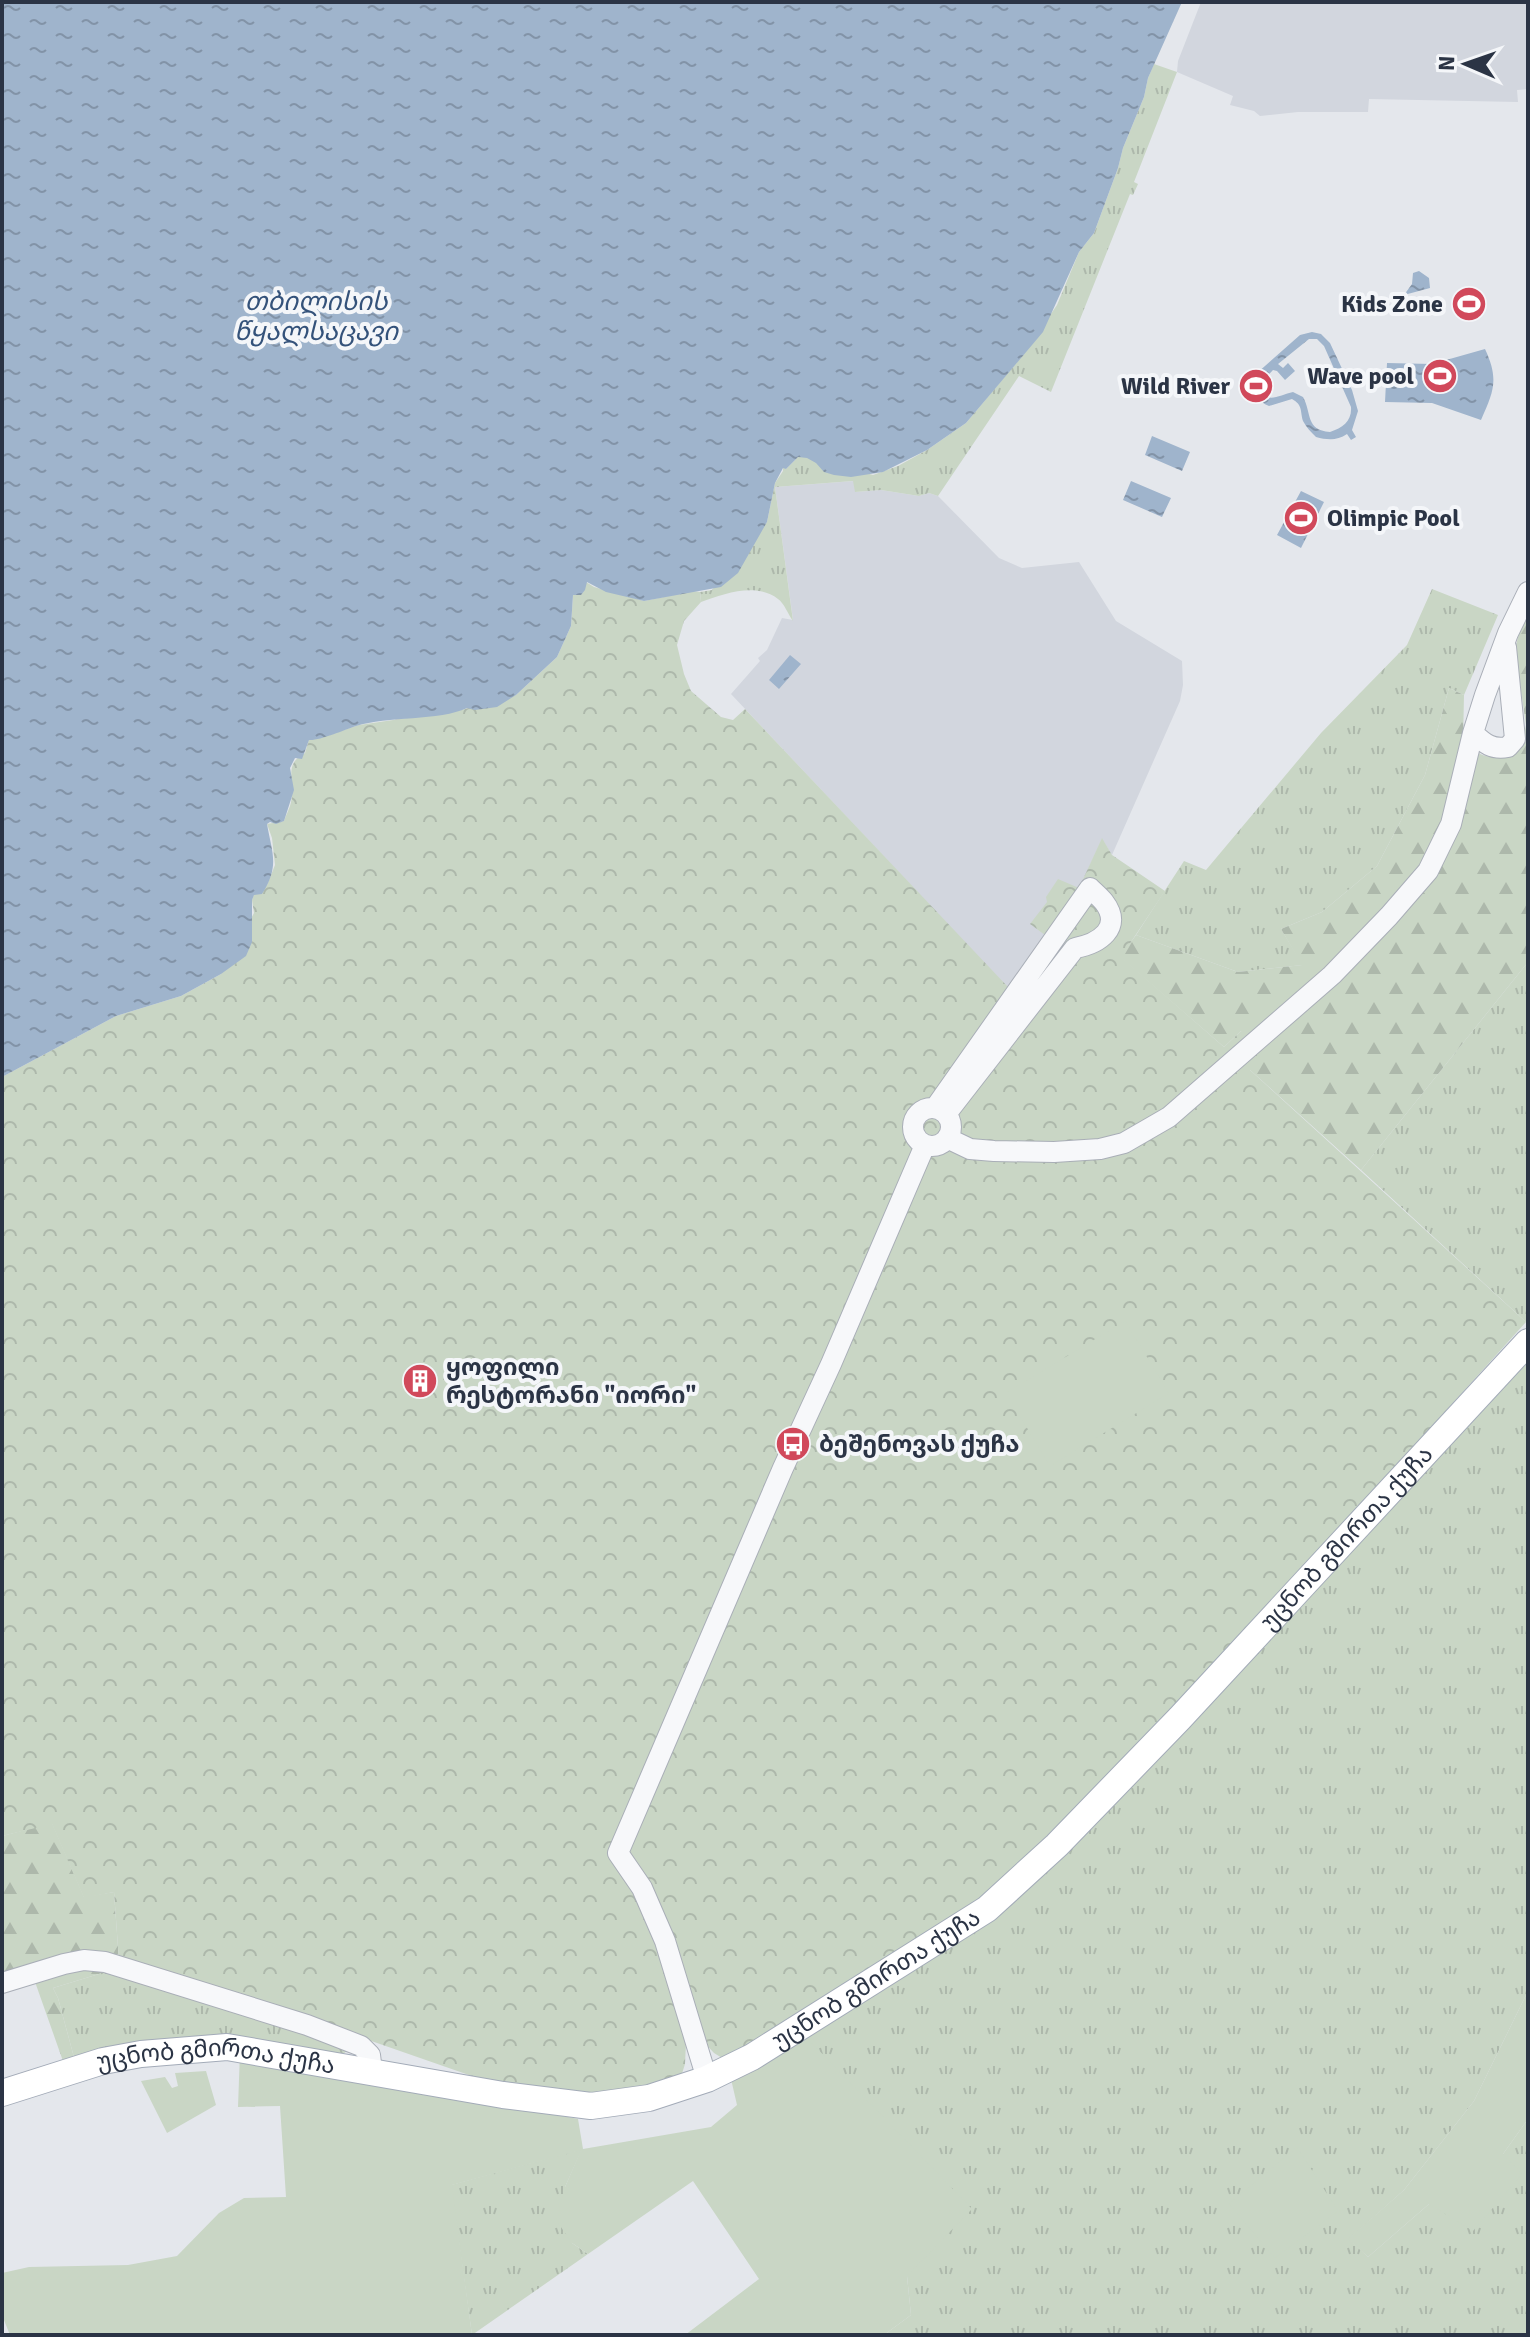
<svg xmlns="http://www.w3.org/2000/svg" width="1530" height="2337" viewBox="0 0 1530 2337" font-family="Signika,'Noto Sans Georgian',sans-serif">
  <defs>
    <pattern id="grass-tufts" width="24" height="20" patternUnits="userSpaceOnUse" patternTransform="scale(2)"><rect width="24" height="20" fill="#c9d6c5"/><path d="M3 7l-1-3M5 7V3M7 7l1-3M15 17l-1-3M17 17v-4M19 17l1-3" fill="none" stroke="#adb8ab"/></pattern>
    <pattern id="forest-firs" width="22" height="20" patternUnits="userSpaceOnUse" patternTransform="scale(2)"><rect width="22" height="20" fill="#c9d6c5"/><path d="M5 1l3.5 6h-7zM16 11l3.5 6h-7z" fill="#adb8ab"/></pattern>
    <pattern id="park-crowns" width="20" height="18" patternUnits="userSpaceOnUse" patternTransform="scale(2)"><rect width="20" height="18" fill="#c9d6c5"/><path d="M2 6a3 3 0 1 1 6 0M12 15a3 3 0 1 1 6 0" fill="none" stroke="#adb8ab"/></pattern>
    <pattern id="water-ripples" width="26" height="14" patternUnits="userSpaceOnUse" patternTransform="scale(2)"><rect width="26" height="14" fill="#9fb4cc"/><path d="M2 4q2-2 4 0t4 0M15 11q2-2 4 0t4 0" fill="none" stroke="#8293a7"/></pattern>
  </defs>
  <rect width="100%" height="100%" fill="#e4e7ec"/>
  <path fill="#d2d6de" d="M1201,2H1526L1528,89L1517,90L1518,102L1369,99L1368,112H1298L1260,116L1254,111L1230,105L1233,96L1177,72L1178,61Z
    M854,481L856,492L881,490L919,496L929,493L938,496L999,558L1022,568L1079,562L1116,621L1182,661L1183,685L1180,701L1112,855L1102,839L1079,889L1058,880L1047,902L1046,936L1008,988L731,694L760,661L758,658L767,650L782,618L793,620L775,487Z"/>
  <path fill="url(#grass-tufts)" d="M1154,64L1177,72L1134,182L1138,184L1133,195L1130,194L1051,392L1019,376L938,496L929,493L919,496L881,490L855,492L853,481L775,487L793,621C788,614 784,603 778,599C756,582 724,594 701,602L700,592L712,590L767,522L775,483L783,471V467L786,469L802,453L873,475L898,466L927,450L966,423L1023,355L1057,305L1079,252L1094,233L1118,168L1123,148L1144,97L1148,78Z
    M1432,589L1498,615L1464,695L1449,688L1425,775L1377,866L1322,912L1281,929L1303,965L1238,972L1136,935L1184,861L1206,870L1321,733L1407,645Z
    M1528,962V1320L1526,1322L1361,1170Z
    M1528,1353V1991L1474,2101L1404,2190L1349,2239L1368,2257L1429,2204L1503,2154L1528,2119V2335H884L911,2315L907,2276L806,2037L994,1918L1119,1800L1238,1666Z
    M110,1967L343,2042L347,2050L341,2057L75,2061L58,1998L53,1988L99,1974Z
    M582,2149L565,2187L572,2243L588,2254L472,2335L451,2185Z"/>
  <path fill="url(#forest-firs)" d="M1528,615V962L1361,1170L1250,1070L1241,1031L1224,1047L1120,957L1136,935L1238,972L1302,965L1281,929L1322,912L1377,866L1425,775L1449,688L1464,695L1463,742C1479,755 1484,758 1505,757L1524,736L1526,725L1515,650L1519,633Z
    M52,1823L84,1897L114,1892L119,1961L99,1974L53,1988L58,1998L75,2061L64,2064L34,1979L2,1991V1836Z"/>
  <path fill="url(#park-crowns)" d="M586,582L594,587L644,601L693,591L700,592L701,602L684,621L677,645L684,674L691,691L721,717L733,720L745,709L1008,987L1045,935L1030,924L1047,902L1046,897L1058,879L1079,888L1102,838L1112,855L1165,891L1121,957L1224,1047L1241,1031L1265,1058L1250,1070L1526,1322L1332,1537L1087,1802L981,1902L727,2061L714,2053L702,2040L686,2043L685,2064L679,2083L607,2096L489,2082L311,2020L119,1961L114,1892L84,1898L52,1824L2,1836V1077L116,1016L181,996L221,974L254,913L252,900L254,894L267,885L275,865L272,838L267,824L284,821C286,815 290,808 291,802C296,781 282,765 305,753L309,739L319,738L359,725L461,710L516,695L557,657L571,626L573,595Z"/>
  <path fill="#c9d6c5" d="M1125,1321L1169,1393L1050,1466L1006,1393Z
    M1528,1991V2119L1503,2154L1522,2174L1473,2231L1429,2204L1368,2257L1348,2239L1404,2190L1474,2101Z
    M806,2037L972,2209L907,2276L911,2315L884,2335H685L759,2279L693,2181L588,2254L572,2243L556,2220L565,2187L581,2150L452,2185L472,2335H10L2,2315V2273L29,2267L128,2265L177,2256L219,2213L244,2198L286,2197L280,2106L238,2107L240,2052L578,2119L583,2149L711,2127L737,2105L731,2079Z
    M206,2071L216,2105L167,2133L141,2081L165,2077L172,2088L178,2086L175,2073Z
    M1297,2147L1338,2211L1275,2258L1229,2204Z"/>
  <path fill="url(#water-ripples)" fill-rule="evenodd" d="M2,2H1182L1148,78L1144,97L1123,148L1118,168L1094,233L1079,252L1043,332L1005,377L966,423L927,450L883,472L851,477L834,475L824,472L816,463L807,458L798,457L786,469L783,468L775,483L767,522L738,573L721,587L644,601L606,592L587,582L585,590L581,595H573L571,626L557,657L516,695L497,707L475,710L467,708C440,721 387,716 356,726C344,730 319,741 309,740L302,759L295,758L290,768L294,790L284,821L276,824L270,822L267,824C272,853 280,866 262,894L254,895L252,900V942L246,956L221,974L181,996L116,1016L2,1077Z
    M1419,271L1429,278L1430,288L1404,295L1412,284L1413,273Z
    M1312,332L1321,334L1330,343L1352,390L1358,411L1352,430L1356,437L1351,440L1347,434C1337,441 1327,440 1316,437C1311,432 1306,427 1303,421C1300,411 1303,405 1292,399L1269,406C1253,399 1248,389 1256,374L1300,335ZM1309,339H1317L1324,346L1351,407C1352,421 1343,428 1330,432C1305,430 1312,413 1303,397L1293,392C1279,395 1262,407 1261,383L1273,370L1277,371L1285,380L1295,371L1288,363L1283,368L1278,364Z
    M1485,349C1499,379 1494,391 1481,420L1432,403L1385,402L1387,363L1432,364Z
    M1152,436L1190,452L1182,471L1145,455Z
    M1131,481L1171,498L1162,517L1123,500Z
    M1301,491L1324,502L1301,548L1277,535Z
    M790,655L801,664L779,689L769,680Z"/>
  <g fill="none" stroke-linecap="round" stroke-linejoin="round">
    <g stroke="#a9aeb7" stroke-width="22">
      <path id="minor" d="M1473,733C1485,744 1492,750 1508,747L1515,739L1506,647
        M913 1127a19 19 0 1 1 38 0a19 19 0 1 1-38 0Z
        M935,1108L1090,888C1094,892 1100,897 1104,902C1124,928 1098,944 1075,948L946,1114
        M947,1138L970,1149L994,1151L1054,1152L1100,1149L1124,1143L1169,1117L1332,975L1389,916L1428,871L1451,824L1473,733L1485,695L1508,633L1528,592
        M2,1983L64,1964L84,1960L105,1962L307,2025L361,2046L370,2055L372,2071
        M707,2079L665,1941L642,1888L618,1853L783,1468L831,1364L925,1145"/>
    </g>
    <g stroke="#a3abb8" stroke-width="28">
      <g id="major">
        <path id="s1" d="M2,2093L103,2061L141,2054L227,2047L503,2095L591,2106L649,2098L707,2079L752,2057L987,1909L1057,1845L1180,1718L1528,1342"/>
      </g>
    </g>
    <use href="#minor" stroke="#f7f8fa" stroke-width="20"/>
    <use href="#major" stroke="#fff" stroke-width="26"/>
  </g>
  <defs>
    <g id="stadium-disc" transform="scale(1.8)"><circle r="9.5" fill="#d1495b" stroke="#f4f6f9"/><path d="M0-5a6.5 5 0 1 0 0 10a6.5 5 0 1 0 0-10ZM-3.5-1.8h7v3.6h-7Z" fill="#fff"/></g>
    <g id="building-disc" transform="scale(1.8)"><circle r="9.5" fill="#d1495b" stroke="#f4f6f9"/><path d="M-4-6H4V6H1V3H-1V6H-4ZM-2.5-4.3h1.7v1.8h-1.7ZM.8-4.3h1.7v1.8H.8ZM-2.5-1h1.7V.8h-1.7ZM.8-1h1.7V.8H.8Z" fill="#fff"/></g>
    <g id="bus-disc" transform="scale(1.8)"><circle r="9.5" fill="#d1495b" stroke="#f4f6f9"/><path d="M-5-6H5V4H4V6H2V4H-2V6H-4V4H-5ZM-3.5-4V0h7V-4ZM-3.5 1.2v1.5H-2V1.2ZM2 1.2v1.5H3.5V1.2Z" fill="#fff"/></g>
  </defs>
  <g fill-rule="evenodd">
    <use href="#stadium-disc" x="1469" y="304"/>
    <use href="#stadium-disc" x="1440" y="376"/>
    <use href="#stadium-disc" x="1256" y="386"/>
    <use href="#stadium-disc" x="1301" y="518"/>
    <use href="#building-disc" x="420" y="1381"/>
    <use href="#bus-disc" x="793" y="1444"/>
  </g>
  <g text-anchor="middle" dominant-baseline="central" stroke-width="8" stroke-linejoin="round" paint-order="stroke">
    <g font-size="24" font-weight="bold" fill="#2b3445" stroke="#f4f6f9" text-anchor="end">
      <text x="1443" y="304">Kids Zone</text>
      <text x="1414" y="376">Wave pool</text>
      <text x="1230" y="386">Wild River</text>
      <text x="1327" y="518" text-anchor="start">Olimpic Pool</text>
      <text x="446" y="1367" text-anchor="start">ყოფილი<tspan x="446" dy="28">რესტორანი "იორი"</tspan></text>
      <text x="819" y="1444" text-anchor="start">ბეშენოვას ქუჩა</text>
    </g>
    <g font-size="24" fill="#2b3445" stroke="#f4f6f9">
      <text stroke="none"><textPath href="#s1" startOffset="1564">უცნობ გმირთა ქუჩა</textPath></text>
      <text stroke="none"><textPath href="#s1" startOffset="916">უცნობ გმირთა ქუჩა</textPath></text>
      <text stroke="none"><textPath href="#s1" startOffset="220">უცნობ გმირთა ქუჩა</textPath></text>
    </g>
    <g font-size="26" font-style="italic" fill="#34527a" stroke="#f4f6f9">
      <text x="316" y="302">თბილისის<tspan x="316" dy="30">წყალსაცავი</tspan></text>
    </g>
  </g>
  <rect width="1530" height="2337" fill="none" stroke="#2b3445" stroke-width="8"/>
  <g transform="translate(1466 64) rotate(272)" stroke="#f4f6f9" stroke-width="6" paint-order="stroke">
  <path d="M0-6L14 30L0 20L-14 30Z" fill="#2b3445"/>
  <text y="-12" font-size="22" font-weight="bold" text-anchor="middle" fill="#2b3445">N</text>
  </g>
</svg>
